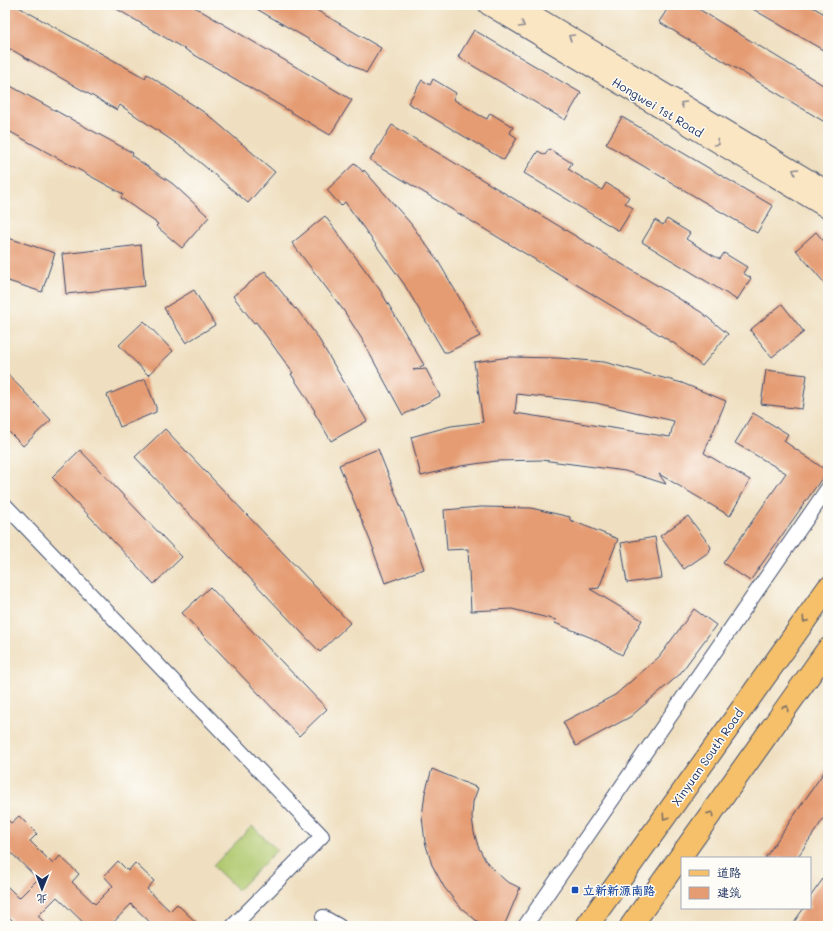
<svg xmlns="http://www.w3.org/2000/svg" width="833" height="931" viewBox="0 0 833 931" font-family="Mali,'LXGW WenKai TC',sans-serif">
  <rect width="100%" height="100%" fill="#fdfcf7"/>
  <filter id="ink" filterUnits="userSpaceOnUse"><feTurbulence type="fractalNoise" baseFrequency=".025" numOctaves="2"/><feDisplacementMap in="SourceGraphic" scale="8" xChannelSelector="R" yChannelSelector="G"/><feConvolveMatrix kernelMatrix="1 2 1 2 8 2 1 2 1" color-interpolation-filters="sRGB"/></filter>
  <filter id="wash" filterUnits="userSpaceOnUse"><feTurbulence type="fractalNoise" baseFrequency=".012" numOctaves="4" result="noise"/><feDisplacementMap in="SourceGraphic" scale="16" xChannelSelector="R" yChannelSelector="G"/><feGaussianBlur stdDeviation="0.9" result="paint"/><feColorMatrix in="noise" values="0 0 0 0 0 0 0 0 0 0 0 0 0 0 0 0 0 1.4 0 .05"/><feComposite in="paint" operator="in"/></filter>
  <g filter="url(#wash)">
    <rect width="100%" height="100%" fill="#efdfc0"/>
    <path fill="#b1c96f" stroke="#667c66" d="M252,826L277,850L238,890L213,866Z"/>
    <g id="blocks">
      <path fill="#e59c73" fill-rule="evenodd" d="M5,5H15L145,78L147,74L208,115L275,172L248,203L183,148L120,105L117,110L5,46Z
        M110,5H191L352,100L330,135Z
        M250,5H308L381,48L366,73Z
        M670,5H692L828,88V124L659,22Z
        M746,5H809L828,16V53Z
        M474,30L581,93L565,120L458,57Z
        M433,79L456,93L453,99L479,115L487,119L490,113L513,127L510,133L517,138L504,160L408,103L422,80L430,85Z
        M5,83L133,153L132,156L173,184L209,217L182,248L156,226L158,224L121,198L123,194L5,129Z
        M622,117L773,206L757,233L606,144Z
        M392,125L701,312L728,334L702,366L675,344L370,160Z
        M549,149L572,163L568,169L594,185L602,190L606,183L629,197L625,203L633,208L619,231L524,173L538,151L545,155Z
        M355,163L363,172L364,170L411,224L438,261L459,297L480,336L448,352H444L404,284L345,202L341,206L327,190Z
        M325,216L380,290L424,365L413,370L426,369L440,396L403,415L366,347H367L344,311L292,243Z
        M667,219L690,233L686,239L712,255L720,259L724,253L747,267L743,273L751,278L737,300L642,242L655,220L663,225Z
        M816,232L828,246V287L796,250Z
        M5,237L55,253L42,292L5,280Z
        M141,245L145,286L66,294L62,254Z
        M265,271L295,309L296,308L317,336L367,421L331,441L314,412L315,411L291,374L293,373L256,322L254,323L233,296Z
        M194,290L215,325L186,343L164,308Z
        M782,304L804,332L772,357L750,330Z
        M144,321L173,351L148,375L119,345Z
        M510,357L558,358L604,362L682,383L726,401L704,453L750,480L730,516L659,474L666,484L625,471L542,460L496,461L461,466L421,476L411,437L451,426L483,422L474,362ZM517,394L596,403L674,421L670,437L515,413Z
        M766,370L807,375L802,409L761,404Z
        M5,371L51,420L23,446L5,428Z
        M145,379L156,407V412L120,427L107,395Z
        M753,413L788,434L784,441L827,471L750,581L723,563L786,473L735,443Z
        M165,429L350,623L320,652L135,457Z
        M378,449L408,525L424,569L385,583L373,550H374L339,465Z
        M80,450L182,557L154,584L52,477Z
        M481,507L531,508L570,517V520L618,539L599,588L590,589L642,620L622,655L592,638L555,623L556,620L512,609L471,611L468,549L447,550L444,510Z
        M688,516L711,547L709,552L684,569L660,536Z
        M655,537L662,578L627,583L621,543Z
        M210,587L327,709L299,736L182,613Z
        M694,609L716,625L679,675L630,717L576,746L563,722L615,695L659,657Z
        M828,766V812L797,858H765Z
        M432,769L478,788L473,802L472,817L474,832L478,846L485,860L495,871L506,881L520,888L504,926H485L478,922L459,906L444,887L432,865L425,842L422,817L425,793Z
        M19,816L37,834L30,841L53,864L60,856L79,874L72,882L95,904L113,886L104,876L118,861L128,871L135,863L154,881L147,889L170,911L177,904L200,926H154L131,904L110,926H87L57,897L38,916L48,926H18L5,913V884L19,898L38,879L5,847V817L11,823Z
        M828,872V926H791L804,908H810V897Z"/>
    </g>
  </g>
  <g filter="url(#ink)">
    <use href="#blocks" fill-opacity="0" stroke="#3b496d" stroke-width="1"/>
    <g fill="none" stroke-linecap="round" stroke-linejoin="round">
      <g stroke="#3b496d" stroke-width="16">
        <path id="street" d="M5,505L322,836L233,926
          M323,917L339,926
          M525,926L828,488"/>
      </g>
      <g stroke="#3b496d" stroke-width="21">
        <path id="secondary" d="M488,5L828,209
          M517,5L828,191"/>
      </g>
      <g stroke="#3b496d" stroke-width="24">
        <path id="primary" d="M587,926L828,588
          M631,926L828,649"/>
      </g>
      <use href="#street" stroke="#fff" stroke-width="14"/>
      <use href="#secondary" stroke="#fbe6c4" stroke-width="19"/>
      <use href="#primary" stroke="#f6c06b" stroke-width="22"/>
    </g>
    <defs><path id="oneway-chevron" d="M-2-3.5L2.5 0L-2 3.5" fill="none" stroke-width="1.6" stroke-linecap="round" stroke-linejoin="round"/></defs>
    <g stroke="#8b8a91">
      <use href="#oneway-chevron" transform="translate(522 25) rotate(31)"/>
      <use href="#oneway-chevron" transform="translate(571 37) rotate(-149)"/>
      <use href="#oneway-chevron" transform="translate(683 104) rotate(-149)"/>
      <use href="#oneway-chevron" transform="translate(717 143) rotate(31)"/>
      <use href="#oneway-chevron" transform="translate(795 171) rotate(-149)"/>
    </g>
    <g stroke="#7e7064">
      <use href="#oneway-chevron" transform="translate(805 620) rotate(125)"/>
      <use href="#oneway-chevron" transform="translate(786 708) rotate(-55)"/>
      <use href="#oneway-chevron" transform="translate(711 814) rotate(-55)"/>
      <use href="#oneway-chevron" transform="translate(665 817) rotate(125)"/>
    </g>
  </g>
  <rect fill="#1a4fb4" stroke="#fdfcf7" stroke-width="1.5" x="571" y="886" width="8" height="8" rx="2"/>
  <g text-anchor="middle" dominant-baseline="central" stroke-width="3" stroke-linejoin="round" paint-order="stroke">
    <g font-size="12" fill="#1b2f5e" stroke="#fdfcf7">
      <text transform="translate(658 107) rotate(31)">Hongwei 1st Road</text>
      <text transform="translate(707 757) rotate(-55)">Xinyuan South Road</text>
    </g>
    <g font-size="12" font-weight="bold" fill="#164399" stroke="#fdfcf7" text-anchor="start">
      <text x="583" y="890">立新新源南路</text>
    </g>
  </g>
  <rect width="833" height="931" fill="none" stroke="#fdfcf7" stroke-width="20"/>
  <rect x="681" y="857" width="130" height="52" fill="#fdfcf7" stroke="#a3aaba"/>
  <rect x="689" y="870" width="20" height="6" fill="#f6c06b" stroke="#a3aaba"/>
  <text x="717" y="877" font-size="12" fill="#1b2f5e">道路</text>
  <rect x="689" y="887" width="20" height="12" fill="#e59c73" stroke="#a3aaba"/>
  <text x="717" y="897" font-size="12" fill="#1b2f5e">建筑</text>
  <g transform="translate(42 889) rotate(181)" stroke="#fdfcf7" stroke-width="3" paint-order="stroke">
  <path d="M0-3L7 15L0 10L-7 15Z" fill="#1b2f5e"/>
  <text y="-6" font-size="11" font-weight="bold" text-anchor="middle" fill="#1b2f5e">北</text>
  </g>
</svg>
